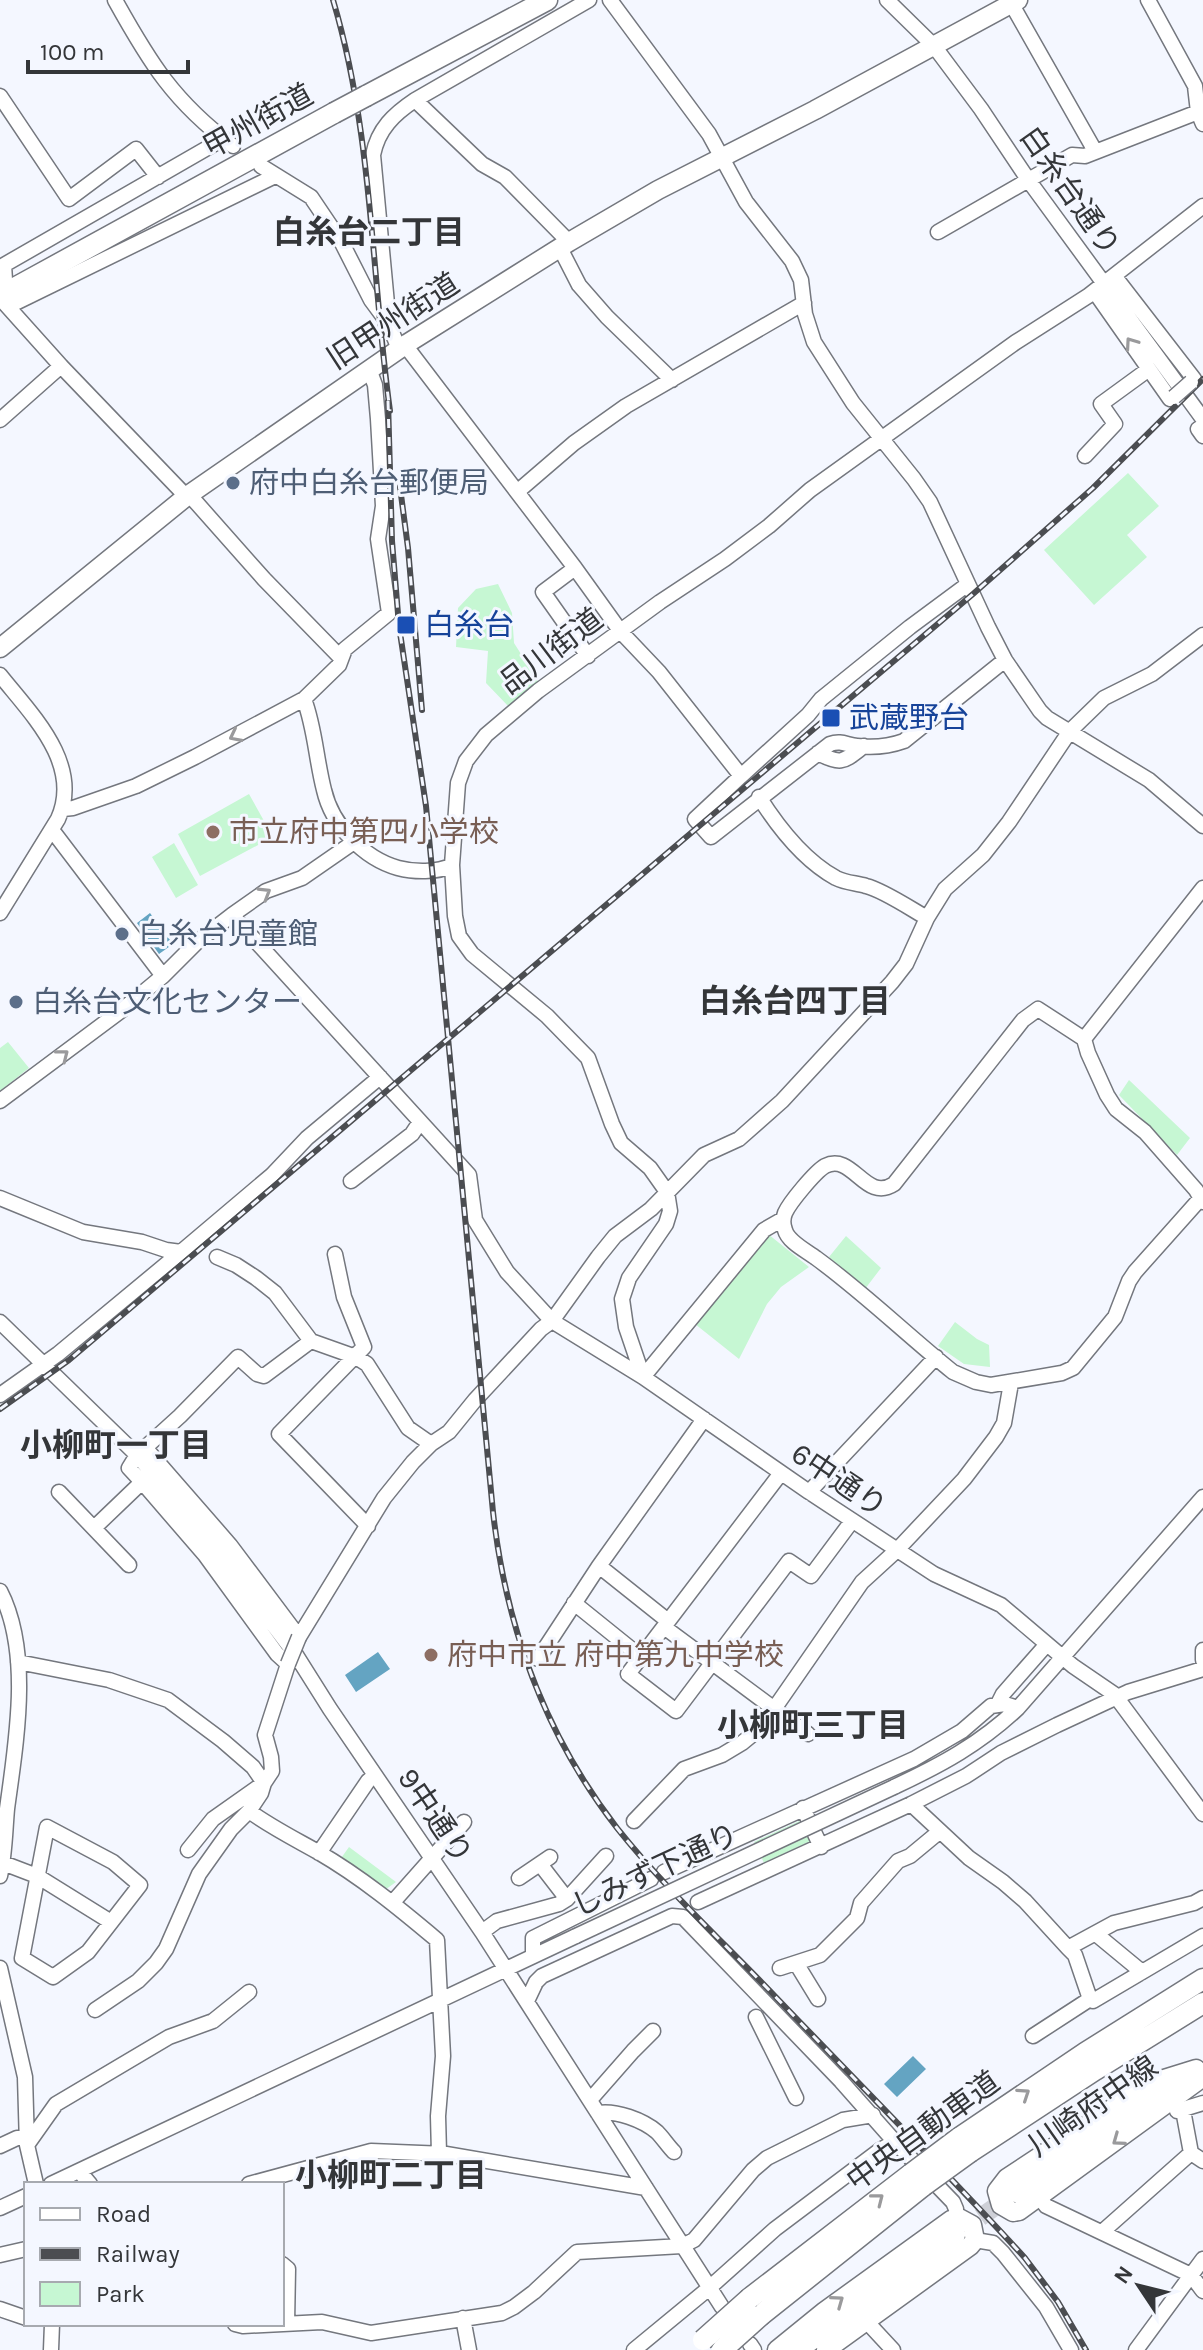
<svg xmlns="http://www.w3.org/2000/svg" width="1203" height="2350" viewBox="0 0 1203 2350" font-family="Karla,'Noto Sans JP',sans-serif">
  <rect width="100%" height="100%" fill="#f4f7ff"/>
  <path fill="#c6f7d3" d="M1128,473L1159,506L1127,535L1147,557L1094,605L1044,550Z
    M498,584L512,613L514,643L540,684L509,707L486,683L488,651L456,647L458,608L476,589Z
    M249,794L273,837L200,876L178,834Z
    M174,843L198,885L176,898L152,857Z
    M8,1042L29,1068L0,1091V1048Z
    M1129,1080L1190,1138L1177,1155L1119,1095Z
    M768,1234L809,1267L781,1287L767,1304L739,1359L695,1324Z
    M846,1236L881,1268L865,1289L829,1257Z
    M955,1322L977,1339L989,1345L990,1367L964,1364L938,1346Z
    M808,1817L817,1838L764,1863L754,1842Z
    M349,1847L396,1882L382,1892L339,1861Z"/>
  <path fill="#64a4c2" d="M150,913L173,944L159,954L137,923Z
    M378,1652L390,1669L356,1692L345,1675Z
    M913,2056L926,2069L897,2097L884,2084Z"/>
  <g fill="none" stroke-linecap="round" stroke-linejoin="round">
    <path stroke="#ced0d7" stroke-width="18" stroke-dasharray="18 9" stroke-linecap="butt" d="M958,2233L1012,2195"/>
    <g stroke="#74777e" stroke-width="17">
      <path id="minor" d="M115,0C150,63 174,102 233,146
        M610,0L709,134L746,202L792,261L801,280L805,314L814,342L853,403L914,479L930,502L988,627L1005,660L1040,711L1047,718L1149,780L1203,826
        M887,0L934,46L981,109L1029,181L1203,419
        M1148,0L1195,86L1198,112L1203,124
        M1011,3L1095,151
        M0,96L69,199L136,149L158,177
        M415,100L482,164L505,177L569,242
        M261,166L311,197L342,243L371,300L388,323
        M938,232L1072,155L1085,156L1198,112
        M560,248L579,285L607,317L672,380
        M5,280L4,265L223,139
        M0,298L61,366L182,492L194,500L264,579L341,658
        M9,306L275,176
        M405,345L575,568L621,632L659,672L741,776L808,715L821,699L910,627L968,584
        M399,349L389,325L373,155C378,129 394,114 415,100L589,0
        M1174,397L1170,399L1097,295L1103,283L1114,279L1119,282L1194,379
        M0,420L61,366
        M1203,426L1198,429L1203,436
        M1085,456L1115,424L1101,404L1149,369
        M517,492L574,443L626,406L804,303
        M575,568L543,592L588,656
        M0,675C31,714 83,764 58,819L0,913
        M304,699C315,728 316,759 324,790C332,825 363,858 398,868C413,872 438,873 452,865
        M818,753C842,766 844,761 864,746
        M741,776L695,819L711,837L830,744C841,740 847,745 857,746C873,748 890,746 904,741L1005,660
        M759,797C778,827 805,861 836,878C846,883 856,883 866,886C883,890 911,909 927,918
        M63,809L73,808L136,786L195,757L304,699L339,665L345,649L389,613L378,539L383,506L378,419L375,385L369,369
        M52,830L163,976
        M232,915L469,1175L475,1220L507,1272L552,1321L643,1377L809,1492L934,1574L1001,1605L1073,1666L1114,1694L1203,1814
        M1084,1039L1203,888
        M0,1101L122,1010L163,976L197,942L232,915L266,891L302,878L354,842
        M351,1181L412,1134L420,1122
        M0,1198L83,1232L142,1242L166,1250L181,1252
        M1200,1199L1135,1272L1129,1281L1115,1317L1073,1368L1062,1373L991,1385L976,1382L953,1372C907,1335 864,1293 816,1258C807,1251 788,1242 785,1230C783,1225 783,1218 785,1213C790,1202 815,1172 825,1166C853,1152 865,1203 894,1184L1023,1020L1038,1009L1084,1039L1088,1053L1107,1095L1116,1109L1145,1132L1196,1190L1203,1202
        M335,1254L344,1297L364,1347L279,1434L368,1526
        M217,1257L236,1265L256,1278L275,1293L311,1341L356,1357L367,1364L408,1428L431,1444
        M0,1322L137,1455L208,1539L296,1655L330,1709L482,1932L722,2307
        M643,1377L626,1327L622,1299L629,1278L666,1224L670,1211L667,1192L650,1168L621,1143L612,1124L588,1058L547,1016L472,954L459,936L455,916L452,865L458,783L466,761L486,735L538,691L660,602L725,559L769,526L810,490L1016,342L1088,296L1203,206
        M643,1377L764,1230L783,1219
        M0,1395L58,1354L181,1252L272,1175L307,1138L380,1077
        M137,1455L149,1452L230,1545L299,1637L384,1498L413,1462L431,1444L449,1432L475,1400L541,1329L552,1321L598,1257L615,1236L651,1209L704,1155L739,1139L782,1101L892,982L906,964L927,918L945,889L983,855L1009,822L1070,731L1104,698L1152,674L1203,635
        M781,1473L628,1674L676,1711L789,1561L811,1576L852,1521
        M59,1492L129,1565
        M809,1492L936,1357
        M94,1528L142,1482L129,1468L137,1455L180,1416L238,1357L257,1374L264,1376L311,1341
        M599,1566L668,1621
        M0,1591C32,1653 16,1742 7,1809C5,1831 5,1853 0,1876
        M574,1603L641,1657
        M664,1627L808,1734
        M1203,1650V1660
        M538,1659L599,1566L704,1419
        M18,1662L109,1680L168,1700L223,1741L253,1767L264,1783
        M998,1704L1003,1694L1047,1644
        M894,1787C941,1765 980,1744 1018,1708L1203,1497
        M911,1804L966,1776L1001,1753L1057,1725L1128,1692L1203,1669
        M803,1808L821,1847
        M249,1811C271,1827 295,1839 318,1852C361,1877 399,1908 437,1940L443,2056L438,2116L439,2153
        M634,1821L684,1769L722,1755L742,1743L770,1720L774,1709L862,1582L897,1550L964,1479L996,1437L1004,1423L1011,1383
        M47,1827L113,1862L140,1885L88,1952L53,1977L22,1958Z
        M188,1850L213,1819L264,1783
        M319,1853L368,1781L375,1775
        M3,1863L37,1876L111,1922
        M540,1864L567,1899
        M664,1872L914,1759L962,1731L991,1706L1005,1704L1018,1708
        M519,1878L550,1857
        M393,1902L464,1822
        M698,1902L911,1804L969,1858L1003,1882L1025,1901L1068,1948
        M482,1932L497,1921L559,1904L567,1899L606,1856
        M1096,1934L1142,1972
        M533,1956V1938L651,1879
        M796,1963L818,1999
        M0,1968L25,2077L27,2145L36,2184
        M780,1968L820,1955L857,1918L861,1903L898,1861L910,1856L939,1832
        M1090,1999L1093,2001L1203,1936
        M527,2001L536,1982L542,1976L672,1916L683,1917L841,2081L895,2142L953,2202L956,2209V2219
        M95,2010L138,1981L156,1963L166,1949L199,1874L231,1829L249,1811L261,1793L264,1783L272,1771L271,1757L265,1735L288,1664L277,1654L205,1555L142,1482
        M756,2017L796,2098
        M1033,2036L1090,1999L1075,1955L1068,1948L1114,1923L1194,1903L1203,1898
        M590,2100L633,2051L653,2031
        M1183,2110L1191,2153L1203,2161
        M1177,2111L1203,2103
        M598,2113C616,2110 643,2120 657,2132C663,2138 668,2146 674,2152
        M27,2145L56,2104L169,2037L213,2021L249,1992
        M0,2146L17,2138H26
        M79,2171L90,2184
        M51,2184L576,1936
        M249,2184L371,2151L446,2154L646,2188
        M1039,2197L1046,2206L1191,2275L1203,2291
        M0,2208L26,2196
        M1102,2232L1191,2153
        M975,2240L993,2243L1003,2253L1046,2307L1071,2350
        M0,2255L26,2249
        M282,2264L288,2269L287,2324
        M0,2309L26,2318
        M463,2318L469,2350
        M867,2322L893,2350
        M235,2324L243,2326L322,2322L371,2333L502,2313L514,2307L534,2292L577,2252L682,2246L694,2240L753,2170L767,2158L843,2120L873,2115
        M750,2344L754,2350
        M51,2350L52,2324
        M634,2350L708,2289L775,2229L880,2150L895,2142
        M1136,2350L1203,2259"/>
    </g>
    <g stroke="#74777e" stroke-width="21">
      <path id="major" d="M0,648L187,496L408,343L569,242L658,190L815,110L1018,0
        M1196,2069L1151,2083L1007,2178L997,2191L1001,2205L1013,2212L1019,2211L1203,2077
        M1015,2193L1177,2081
        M777,2350L825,2311L951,2220L959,2218L972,2225L975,2240L970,2246L826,2350
        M799,2350L956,2235"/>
    </g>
    <g stroke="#74777e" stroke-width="23">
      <path id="highway" d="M366,96L547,0
        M0,296L334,113
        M959,2138L1085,2053L1203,1979
        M970,2152L1095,2070L1203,2003
        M750,2298L911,2174
        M761,2315L923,2186"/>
    </g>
    <use href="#minor" stroke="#fff" stroke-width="14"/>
    <use href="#major" stroke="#fff" stroke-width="18"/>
    <use href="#highway" stroke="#fff" stroke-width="20"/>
    <g stroke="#4b4d51" stroke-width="6">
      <path id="rail" d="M333,0C373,134 371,274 390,411
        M388,401L392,541L399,626L426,806L493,1512C506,1628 545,1735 617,1828C663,1886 719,1938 770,1991C855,2080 942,2167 1025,2258L1058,2302L1086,2350
        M400,487L408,548L422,710
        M0,1409L69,1360L973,594L1093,488L1203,379"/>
    </g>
    <use href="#rail" stroke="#f4f7ff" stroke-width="3" stroke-dasharray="9" stroke-linecap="butt"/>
    <g stroke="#74777e" stroke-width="17" stroke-linecap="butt">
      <path id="minor-bridge" d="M1174,397L1191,382
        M288,1664L299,1637
        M576,1936L894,1787"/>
    </g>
    <g stroke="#74777e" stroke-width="23" stroke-linecap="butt">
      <path id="highway-bridge" d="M334,113L366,96
        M911,2174L959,2138
        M923,2186L970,2152
        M703,2340L750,2298
        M722,2350L761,2315"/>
    </g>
    <use href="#minor-bridge" stroke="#fff" stroke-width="14"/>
    <use href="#highway-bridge" stroke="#fff" stroke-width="20"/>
  </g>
  <defs><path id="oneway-chevron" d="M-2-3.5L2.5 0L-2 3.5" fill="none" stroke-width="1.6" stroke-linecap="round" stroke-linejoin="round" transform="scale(2)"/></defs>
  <g stroke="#9a9a9c">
    <use href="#oneway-chevron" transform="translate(1131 343) rotate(-125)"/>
    <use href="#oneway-chevron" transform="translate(235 736) rotate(153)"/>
    <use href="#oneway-chevron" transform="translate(265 893) rotate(-31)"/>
    <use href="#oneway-chevron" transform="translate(63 1055) rotate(-38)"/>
    <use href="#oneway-chevron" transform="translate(1024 2094) rotate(-34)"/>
    <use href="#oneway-chevron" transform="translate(1118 2140) rotate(144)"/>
    <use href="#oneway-chevron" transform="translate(878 2199) rotate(-38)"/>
    <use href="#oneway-chevron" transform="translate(838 2301) rotate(-36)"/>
  </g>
  <g fill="#5c6f8a" stroke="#f4f7ff" stroke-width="3">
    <circle cx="233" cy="483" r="8"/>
    <circle cx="122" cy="934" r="8"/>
    <circle cx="16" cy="1002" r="8"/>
  </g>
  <g fill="#1a4fb4" stroke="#f4f7ff" stroke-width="3">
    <rect x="396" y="615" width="20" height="20" rx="4"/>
    <rect x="821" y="708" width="20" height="20" rx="4"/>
  </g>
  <g fill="#8d6e63" stroke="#f4f7ff" stroke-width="3">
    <circle cx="213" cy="832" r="8"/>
    <circle cx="431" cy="1655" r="8"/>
  </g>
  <g text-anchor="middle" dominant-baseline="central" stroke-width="6" stroke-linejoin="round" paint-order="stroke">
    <g font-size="30" fill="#343639" stroke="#f4f7ff">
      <text transform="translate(258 121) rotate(-29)">甲州街道</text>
      <text transform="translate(1070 191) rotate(55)">白糸台通り</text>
      <text transform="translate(393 321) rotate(-33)">旧甲州街道</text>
      <text transform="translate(551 651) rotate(-37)">品川街道</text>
      <text transform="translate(839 1480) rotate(34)">6中通り</text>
      <text transform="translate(435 1816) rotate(56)">9中通り</text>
      <text transform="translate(655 1870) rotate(-25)">しみず下通り</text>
      <text transform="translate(1093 2106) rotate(-35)">川崎府中線</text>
      <text transform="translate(923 2131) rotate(-36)">中央自動車道</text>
    </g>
    <g font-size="30" fill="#4e5e75" stroke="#f4f7ff" text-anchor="start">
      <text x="249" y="483">府中白糸台郵便局</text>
      <text x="138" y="934">白糸台児童館</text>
      <text x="32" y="1002">白糸台文化センター</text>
    </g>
    <g font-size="30" fill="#164399" stroke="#f4f7ff" text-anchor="start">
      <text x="424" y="625">白糸台</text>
      <text x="849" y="718">武蔵野台</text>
    </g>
    <g font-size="30" fill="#785e54" stroke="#f4f7ff" text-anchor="start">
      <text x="229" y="832">市立府中第四小学校</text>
      <text x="447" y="1655">府中市立 府中第九中学校</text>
    </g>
    <g font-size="32" font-weight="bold" fill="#343639" stroke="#f4f7ff">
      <text x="369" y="232">白糸台二丁目</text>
      <text x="795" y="1001">白糸台四丁目</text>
      <text x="116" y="1445">小柳町一丁目</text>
      <text x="813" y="1725">小柳町三丁目</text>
      <text x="391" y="2175">小柳町二丁目</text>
    </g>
  </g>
  <rect x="24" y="2182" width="260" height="144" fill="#f4f7ff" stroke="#a7aab0" stroke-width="2"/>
  <rect x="40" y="2208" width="40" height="12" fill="#ffffff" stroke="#a7aab0" stroke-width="2"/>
  <text x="96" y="2222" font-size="24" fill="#343639">Road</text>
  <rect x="40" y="2248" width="40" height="12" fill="#4b4d51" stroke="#a7aab0" stroke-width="2"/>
  <text x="96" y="2262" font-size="24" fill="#343639">Railway</text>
  <rect x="40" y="2282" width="40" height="24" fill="#c6f7d3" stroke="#a7aab0" stroke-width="2"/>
  <text x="96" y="2302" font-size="24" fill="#343639">Park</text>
  <g transform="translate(1139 2286) rotate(305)" stroke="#f4f7ff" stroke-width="6" paint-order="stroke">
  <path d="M0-6L14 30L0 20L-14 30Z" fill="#343639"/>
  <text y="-12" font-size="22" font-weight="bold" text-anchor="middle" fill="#343639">N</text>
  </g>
  <path d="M28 60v12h160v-12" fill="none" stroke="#343639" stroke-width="4"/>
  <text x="40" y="60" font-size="24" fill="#343639" stroke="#f4f7ff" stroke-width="6" paint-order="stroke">100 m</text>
</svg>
